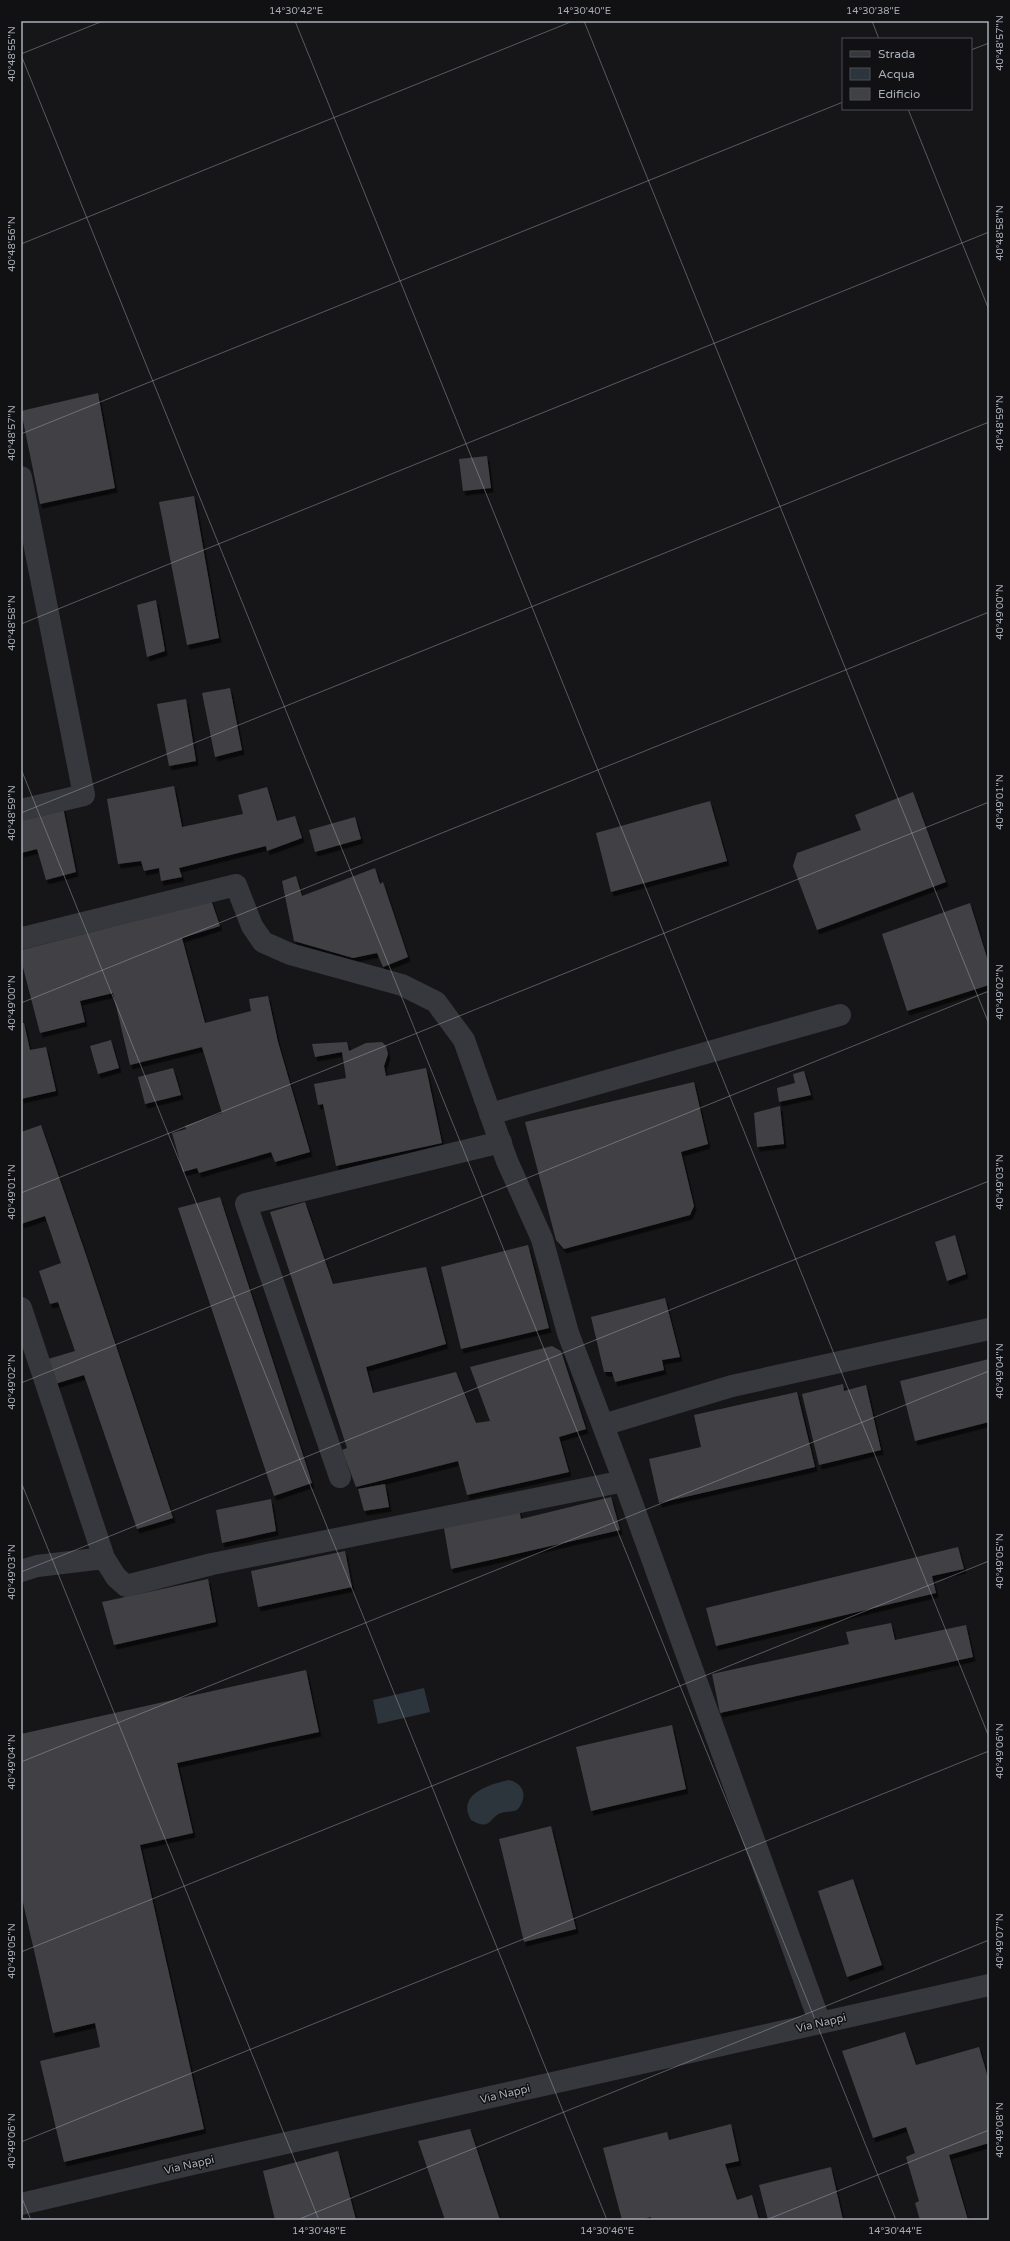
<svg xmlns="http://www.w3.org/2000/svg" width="1010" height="2241" viewBox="0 0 1010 2241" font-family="'Varela Round',sans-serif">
  <defs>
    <filter id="shadow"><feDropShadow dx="2.5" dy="4.5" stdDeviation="0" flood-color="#0009"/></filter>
  </defs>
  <rect width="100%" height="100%" fill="#161618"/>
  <path fill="#2c353c" d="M424,1688L430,1712L378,1724L373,1700Z
    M509,1780C525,1784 528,1798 517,1810C512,1812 507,1811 501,1813C489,1817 491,1832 471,1820C456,1795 489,1784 509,1780Z"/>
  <path fill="#404145" filter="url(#shadow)" d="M98,393L115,488L40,504L21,411Z
    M487,456L491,488L463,491L459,459Z
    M194,496L219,638L187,645L159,502Z
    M156,600L165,651L147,657L137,605Z
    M230,688L242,750L215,757L202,693Z
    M186,699L196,761L169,766L157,704Z
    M174,786L182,827L243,814L238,795L267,787L277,821L295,816L302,838L267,851L266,846L179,868L182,877L161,881L159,868L144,871L141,861L118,864L107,799Z
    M913,792L946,882L817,930L793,866L797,853L861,830L855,815Z
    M710,801L727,861L611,892L596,833Z
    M63,807L76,872L46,880L37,849L21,853V816Z
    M355,817L361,839L315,852L309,830Z
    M375,868L380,884L383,882L408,957L383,967L377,953L353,958L294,941L282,881L296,876L302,896Z
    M210,897L220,926L182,938L205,1023L251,1011L249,999L268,996L278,1042L310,1152L275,1162L271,1152L199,1173L197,1168L183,1172L172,1133L186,1129L185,1126L222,1113L202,1047L130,1065L113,993L80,1001L85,1022L40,1033L21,960V950L100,930Z
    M970,903L989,964V985L907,1011L882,934Z
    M21,1023H24L30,1050L46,1047L56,1091L21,1099Z
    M111,1040L119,1068L98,1074L90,1046Z
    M347,1042L349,1051L366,1043L382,1042L386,1046L388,1054L384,1066L386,1076L426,1068L442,1143L336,1166L323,1104L318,1105L314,1084L346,1078L342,1052L315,1057L312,1044Z
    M173,1068L181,1095L145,1104L138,1077Z
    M804,1071L811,1095L779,1102L777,1088L795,1083L793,1074Z
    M694,1082L708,1144L681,1152L694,1206L690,1215L564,1249L556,1240L525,1122Z
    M780,1106L784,1144L757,1147L754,1113Z
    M41,1125L86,1255L173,1518L137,1529L84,1375L55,1384L48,1359L75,1351L58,1302L50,1304L39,1271L61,1263L45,1216L21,1224V1132Z
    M220,1197L312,1483L274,1496L178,1208Z
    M305,1202L333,1284L426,1267L446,1344L366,1367L373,1393L456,1372L476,1423L490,1421L470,1367L552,1346L561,1351L586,1429L559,1437L569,1472L467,1495L458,1461L356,1487L342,1450L347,1448L270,1212Z
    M955,1235L966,1274L947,1281L935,1242Z
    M528,1245L549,1328L461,1349L441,1267Z
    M665,1298L680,1357L662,1360L664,1370L615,1382L612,1372H604L591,1317Z
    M989,1359V1422L915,1441L900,1381Z
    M843,1384L844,1391L866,1385L881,1450L819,1465L802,1394Z
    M797,1392L815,1467L659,1503L649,1459L701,1447L694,1415Z
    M385,1484L389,1507L364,1511L358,1489Z
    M611,1497L620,1530L451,1569L444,1528L519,1510L521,1519Z
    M271,1499L276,1531L222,1543L216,1510Z
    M958,1547L964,1569L932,1576L936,1593L716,1646L706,1608Z
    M345,1551L352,1587L258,1607L251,1571Z
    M208,1579L216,1622L114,1645L102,1602Z
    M891,1623L895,1640L966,1625L973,1657L720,1713L712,1674L849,1644L846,1632Z
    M306,1670L319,1732L177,1763L193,1833L140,1845L204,2129L64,2162L40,2061L100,2047L95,2023L53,2033L21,1894V1734Z
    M672,1725L686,1789L591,1811L576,1747Z
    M551,1826L576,1929L524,1942L499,1839Z
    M853,1879L882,1965L847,1977L818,1891Z
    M905,2032L916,2065L979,2047L989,2081V2143L949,2155L968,2220H920L915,2203L919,2201L906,2157L915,2153L906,2127L873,2138L842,2051Z
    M731,2124L739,2161L725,2164L737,2200L752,2195L759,2220H651V2217L639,2220H622L603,2148L667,2132L669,2140Z
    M470,2129L500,2220H445L418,2141Z
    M338,2151L356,2220H275L263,2171Z
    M831,2167L843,2220H768L759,2185Z"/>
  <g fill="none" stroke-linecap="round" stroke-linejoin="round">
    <path stroke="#37383d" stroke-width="22" d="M21,477L84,795L21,810
      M23,938L236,885L252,926L263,942L290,954L402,985L436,1002L464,1040L507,1161L542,1239L568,1333L624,1481L820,2023
      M490,1114L840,1015
      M21,1308L104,1558L116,1577L126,1586L212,1564L624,1481
      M603,1425L732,1386L989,1329
      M340,1477L246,1204L501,1142
      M21,1571L37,1566L104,1558
      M21,2204L188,2165L989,1985"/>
  </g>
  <path fill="none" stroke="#a8adb8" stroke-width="1" stroke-opacity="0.45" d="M295,21L989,1737M584,21L989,1024M872,21L879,39M971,50L989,43M21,54L103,21M21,55L896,2220M908,109L989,310M21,244L573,21M21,434L843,102M21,624L989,232M21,769L607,2220M21,813L989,422M21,1003L989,612M21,1193L989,802M21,1383L989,991M21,1482L319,2220M21,1572L989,1181M21,1762L989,1371M21,1952L989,1561M21,2142L989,1751M21,2196L31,2220M297,2220L989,1940M766,2220L989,2130"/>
  <g text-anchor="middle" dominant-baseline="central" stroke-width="3" stroke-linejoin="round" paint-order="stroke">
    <g font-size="11" fill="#a8adb8" stroke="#111113">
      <text transform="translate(821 2023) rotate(-13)">Via Nappi</text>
      <text transform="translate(505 2094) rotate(-13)">Via Nappi</text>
      <text transform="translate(189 2165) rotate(-13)">Via Nappi</text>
    </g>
  </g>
  <rect width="1010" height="2241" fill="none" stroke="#111113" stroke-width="44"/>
  <rect x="842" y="38" width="130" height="72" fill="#111113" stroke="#4d4f55"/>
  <rect x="850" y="51" width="20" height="6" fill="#37383d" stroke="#4d4f55"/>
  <text x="878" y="58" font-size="12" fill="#a8adb8">Strada</text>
  <rect x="850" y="68" width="20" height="12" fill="#2c353c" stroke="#4d4f55"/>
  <text x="878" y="78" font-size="12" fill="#a8adb8">Acqua</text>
  <rect x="850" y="88" width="20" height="12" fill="#404145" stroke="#4d4f55"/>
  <text x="878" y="98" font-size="12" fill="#a8adb8">Edificio</text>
  <rect x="22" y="22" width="966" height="2197" fill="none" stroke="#a8adb8" stroke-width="1.5"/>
  <g font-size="10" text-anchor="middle" fill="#a8adb8">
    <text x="296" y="14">14°30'42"E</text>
    <text x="584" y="14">14°30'40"E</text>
    <text x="873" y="14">14°30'38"E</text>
    <text transform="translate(999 43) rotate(-90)" y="4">40°48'57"N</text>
    <text transform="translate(11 54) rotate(-90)" y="4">40°48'55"N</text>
    <text transform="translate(999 233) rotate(-90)" y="4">40°48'58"N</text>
    <text transform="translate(11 244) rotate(-90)" y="4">40°48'56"N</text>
    <text transform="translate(999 423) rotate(-90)" y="4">40°48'59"N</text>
    <text transform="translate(11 433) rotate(-90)" y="4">40°48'57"N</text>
    <text transform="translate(999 612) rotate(-90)" y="4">40°49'00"N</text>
    <text transform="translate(11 623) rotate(-90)" y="4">40°48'58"N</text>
    <text transform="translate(999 802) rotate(-90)" y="4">40°49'01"N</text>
    <text transform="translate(11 813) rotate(-90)" y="4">40°48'59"N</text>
    <text transform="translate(999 992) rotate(-90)" y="4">40°49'02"N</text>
    <text transform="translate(11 1003) rotate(-90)" y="4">40°49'00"N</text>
    <text transform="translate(999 1182) rotate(-90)" y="4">40°49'03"N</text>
    <text transform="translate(11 1192) rotate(-90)" y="4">40°49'01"N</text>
    <text transform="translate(999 1371) rotate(-90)" y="4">40°49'04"N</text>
    <text transform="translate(11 1382) rotate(-90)" y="4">40°49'02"N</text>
    <text transform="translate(999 1561) rotate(-90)" y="4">40°49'05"N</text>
    <text transform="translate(11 1572) rotate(-90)" y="4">40°49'03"N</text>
    <text transform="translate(999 1751) rotate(-90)" y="4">40°49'06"N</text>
    <text transform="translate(11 1762) rotate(-90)" y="4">40°49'04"N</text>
    <text transform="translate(999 1941) rotate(-90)" y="4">40°49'07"N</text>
    <text transform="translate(11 1951) rotate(-90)" y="4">40°49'05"N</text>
    <text transform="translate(999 2130) rotate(-90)" y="4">40°49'08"N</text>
    <text transform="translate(11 2141) rotate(-90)" y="4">40°49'06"N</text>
    <text x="319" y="2234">14°30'48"E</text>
    <text x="607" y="2234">14°30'46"E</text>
    <text x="895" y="2234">14°30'44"E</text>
  </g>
</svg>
